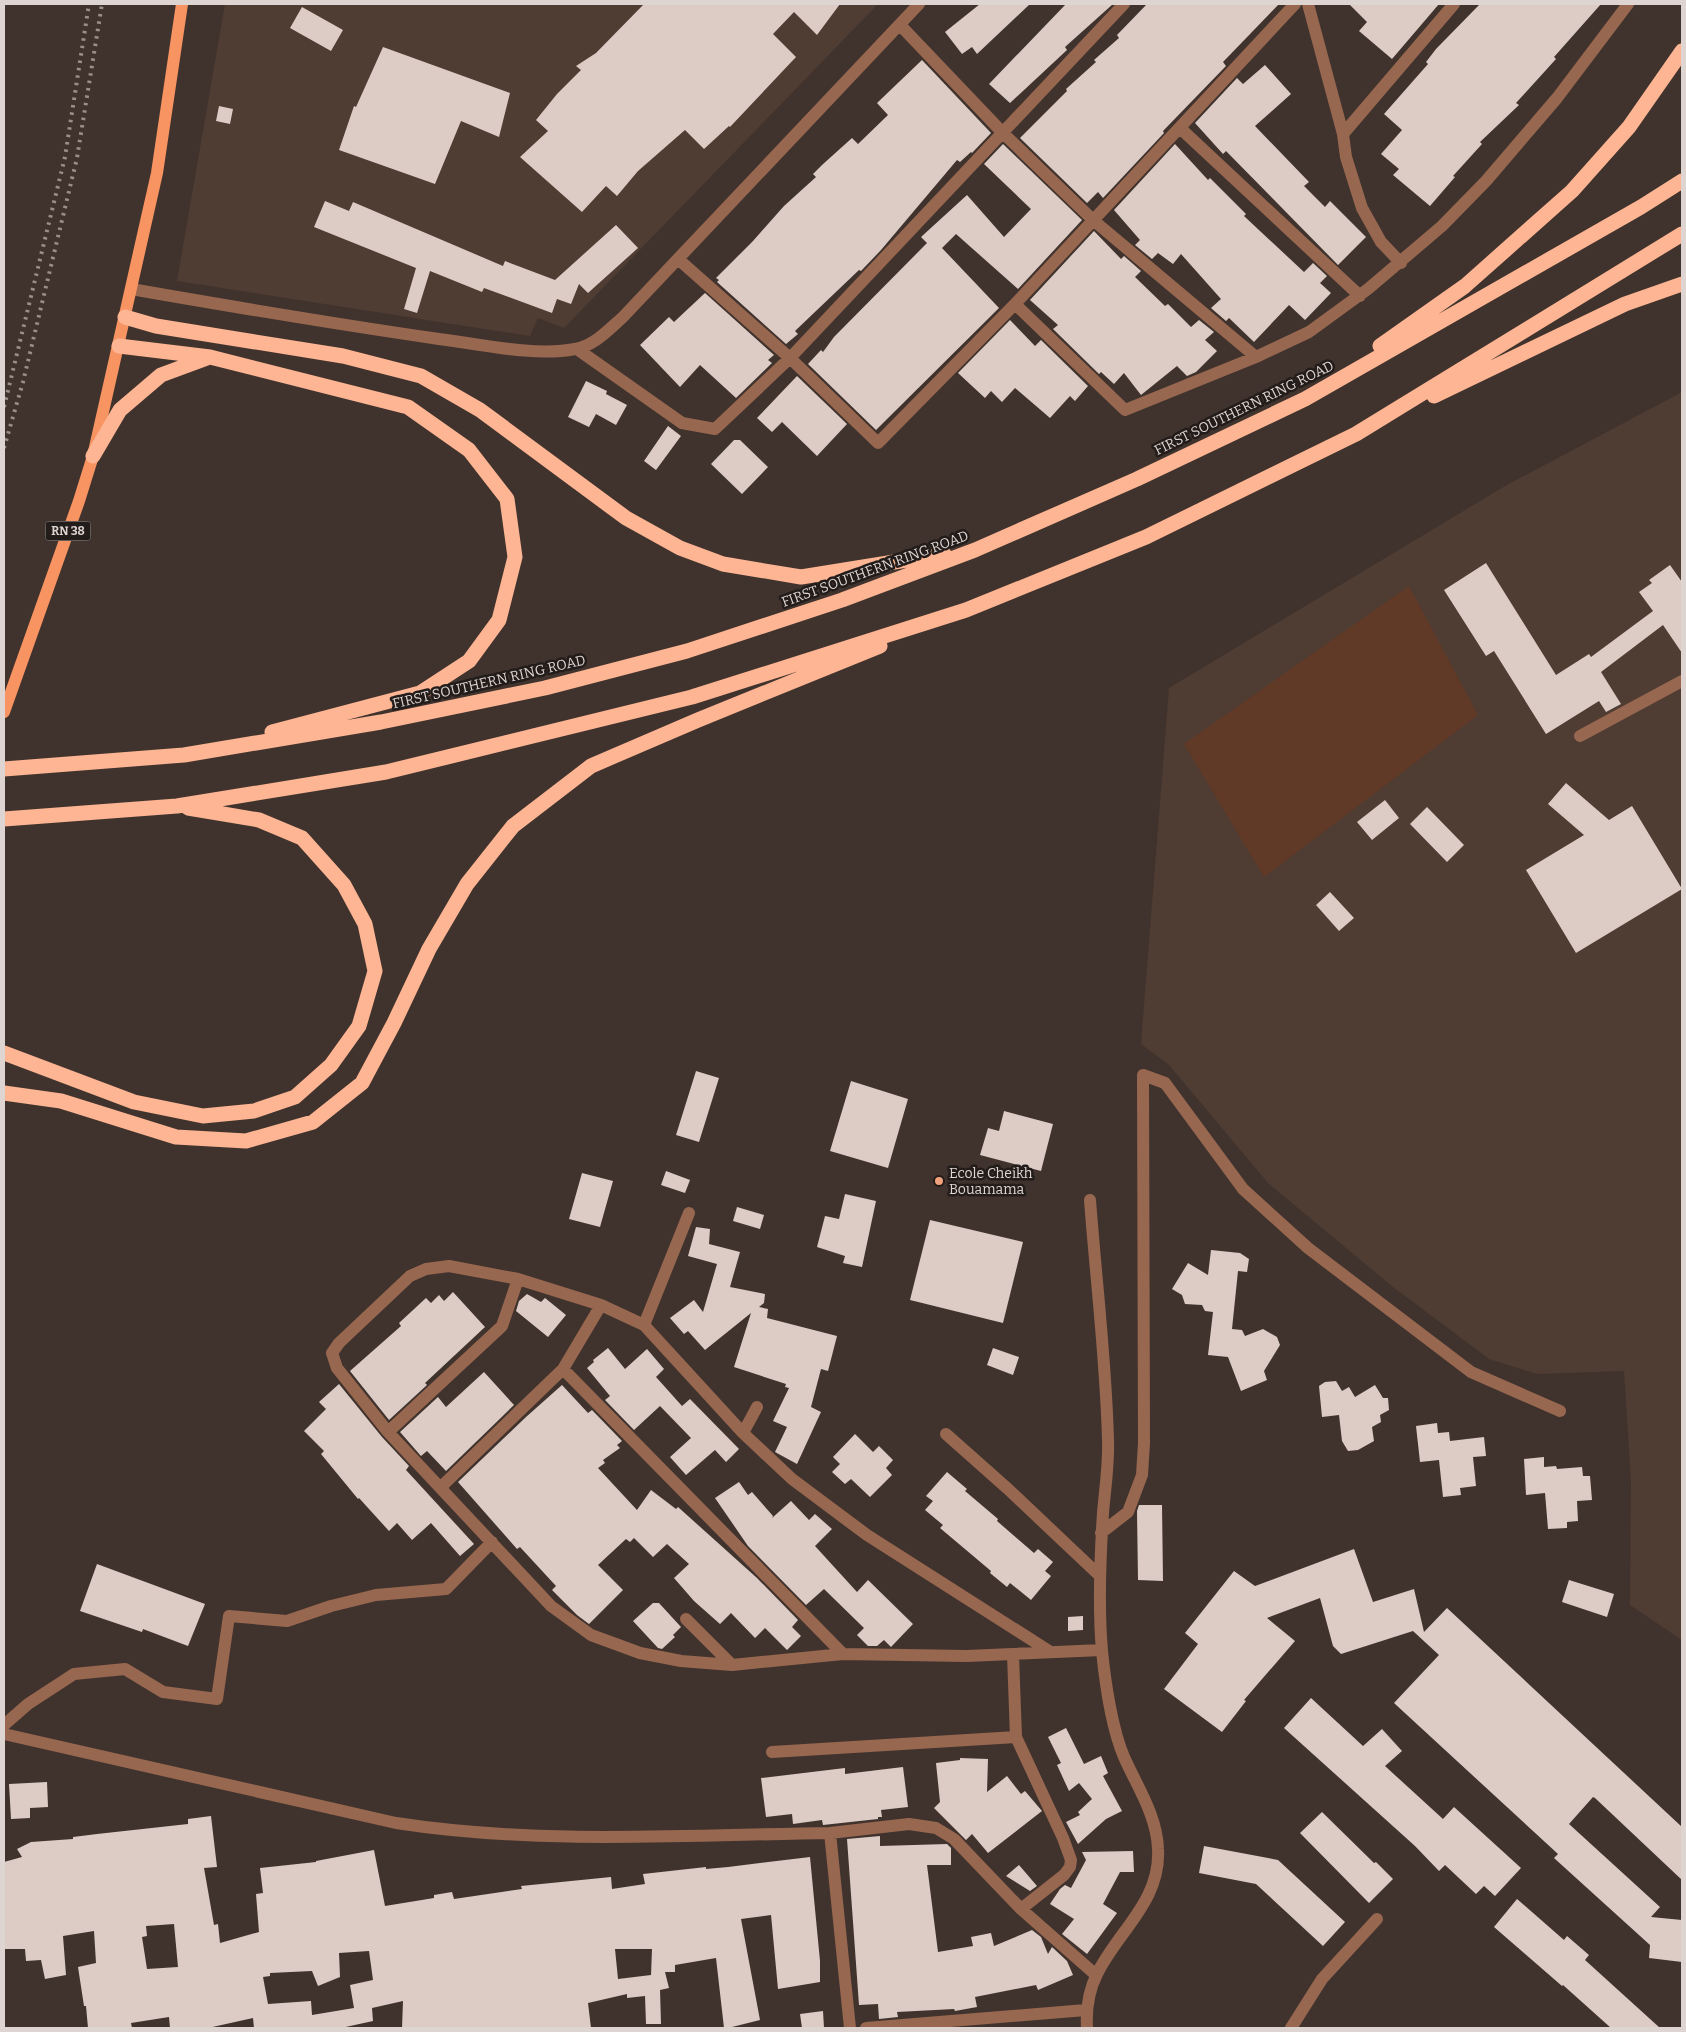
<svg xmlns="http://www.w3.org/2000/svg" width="1686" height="2032" viewBox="0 0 1686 2032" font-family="Bitter,serif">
  <rect width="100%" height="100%" fill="#40332d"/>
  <path fill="#4f3c33" d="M225,4H878L564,328L538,318L530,336L177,281Z
    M1682,392V1640L1630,1605L1631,1482L1624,1371L1537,1374L1489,1359L1393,1287L1268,1183L1169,1065L1141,1044L1169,688L1505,486Z"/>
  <path fill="#613a27" d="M1409,586L1478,715L1264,877L1184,744Z"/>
  <path fill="#dcccc5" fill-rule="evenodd" d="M644,4H840L817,35L794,12L773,34L796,57L730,127L729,126L704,149L685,130L638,171L617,196L606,186L582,212L520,157L548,131L536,120L557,94L581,70L576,66L596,53Z
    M980,4H1030L977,54L972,47L962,54L945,32Z
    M1066,4H1113L1065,47L1067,50L1010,103L989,84Z
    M1147,4H1279L1223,62L1226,66L1163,131L1164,133L1103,198L1098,192L1087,203L1020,138L1067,91L1066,89L1096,62L1094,60L1119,38L1117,35Z
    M1349,4H1439L1392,59L1359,31L1367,22Z
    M1480,4H1601L1554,57L1556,59L1516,103L1519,105L1480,142L1482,144L1453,176L1455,177L1430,206L1393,175L1399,169L1381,154L1402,130L1384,114L1428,64L1426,62L1436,49Z
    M302,7L343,30L331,51L290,28Z
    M383,47L510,93L499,137L461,121L435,184L339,150L354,106L356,107Z
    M922,60L991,133L972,153L971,152L960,162L957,160L881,250L861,271L859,270L795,331L798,334L786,344L717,282L719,280L716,278L753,241L784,206L816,177L813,174L822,165L852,138L858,144L888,115L877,103Z
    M1265,65L1291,94L1255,126L1309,182L1304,186L1325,207L1330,201L1366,237L1338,265L1226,151L1223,154L1195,123L1237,78L1243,84Z
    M219,106L233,109L230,124L216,121Z
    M1003,144L1082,220L1018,289L956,234L942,248L999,308L876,430L808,364L821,350L823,352L834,337L927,243L921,237L967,195L1004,237L1031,209L984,164Z
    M1175,144L1208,180L1210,178L1246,214L1244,216L1304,272L1313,263L1327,276L1320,283L1331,293L1305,320L1289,305L1254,342L1229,318L1226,321L1211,308L1221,299L1181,254L1173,264L1158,253L1152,259L1135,245L1140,240L1114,210Z
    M325,201L349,211L353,202L503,266L505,261L555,280L616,225L638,248L588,293L579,284L571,304L557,299L552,313L484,288L482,292L430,271L417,313L404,309L416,268L314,227Z
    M1094,231L1121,259L1124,256L1141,271L1135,277L1165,306L1168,304L1191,327L1199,320L1214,332L1205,340L1217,351L1196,372L1187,376L1177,366L1141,395L1124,373L1114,384L1101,372L1099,374L1053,329L1058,325L1030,300Z
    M705,293L774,355L768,360L772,363L736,398L700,365L680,387L640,345L669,317L674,322Z
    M1010,320L1035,346L1041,340L1088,386L1075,401L1070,396L1050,418L1015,388L1002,402L991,391L985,398L958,373Z
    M797,376L847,424L817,456L782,422L772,432L757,418Z
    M586,381L607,391L606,394L627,405L616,425L596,414L589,427L568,417Z
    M668,426L681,436L656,470L644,461Z
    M734,440H740L768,467L742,494L711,464Z
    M1486,563L1556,675L1589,654L1591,657L1653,611L1639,592L1652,583L1649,580L1670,565L1682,582V653L1663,625L1601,672L1621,704L1606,712L1599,701L1546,734L1494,651L1486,656L1444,590Z
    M1566,783L1609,820L1632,806L1682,889L1576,953L1526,870L1584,835L1548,804Z
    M1385,800L1399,818L1372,840L1357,822Z
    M1427,807L1464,845L1447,862L1410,824Z
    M1330,892L1354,918L1339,931L1316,905Z
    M696,1071L719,1078L699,1142L676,1135Z
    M851,1081L908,1099L888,1168L830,1151Z
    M1004,1111L1053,1124L1041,1171L980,1155L988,1128L999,1131Z
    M666,1171L690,1180L685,1193L661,1185Z
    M582,1173L613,1181L600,1227L569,1219Z
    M845,1194L876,1201L862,1267L843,1263L845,1256L817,1247L825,1216L839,1219Z
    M737,1207L764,1215L760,1229L733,1221Z
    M930,1220L1023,1242L1003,1323L910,1300Z
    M696,1227L710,1229L709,1244L740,1252L730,1287L765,1294L764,1303L759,1307L768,1309L767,1318L837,1336L828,1371L821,1369L811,1407L821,1412L797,1464L775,1452L787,1427L773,1421L789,1388L785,1387L786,1384L734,1367L751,1313L705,1350L688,1331L684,1334L670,1318L694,1300L703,1312L717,1264L688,1256Z
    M1211,1250L1240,1253L1249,1259L1247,1272L1238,1271L1232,1329L1242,1330L1245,1336L1263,1329L1277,1337L1280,1345L1264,1371L1267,1380L1241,1391L1228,1357L1208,1355L1213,1312L1205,1311L1202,1305L1185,1304L1182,1295L1172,1289L1188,1263L1208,1275Z
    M453,1292L485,1327L425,1383L427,1385L389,1420L350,1371L401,1326L399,1323L426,1298L431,1303L439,1295L444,1301Z
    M527,1294L541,1302L545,1298L566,1315L548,1337L516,1311L519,1301Z
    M608,1348L625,1369L647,1349L664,1369L656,1377L682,1406L690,1399L739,1449L726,1462L715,1450L686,1475L670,1457L691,1438L660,1406L634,1430L605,1400L610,1396L587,1368L594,1362L593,1360Z
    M993,1348L1019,1357L1013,1375L987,1365Z
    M484,1372L514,1405L446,1471L427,1451L421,1456L400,1432L438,1397L446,1407Z
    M1336,1381L1342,1391L1349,1387L1355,1397L1375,1385L1383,1398H1388L1389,1410L1380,1415L1381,1422L1372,1427L1374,1441L1358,1450L1348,1451L1342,1441L1339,1415L1322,1417L1319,1386L1325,1382Z
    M339,1384L382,1437L409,1466L406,1470L474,1544L460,1556L431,1523L412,1540L397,1523L389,1531L359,1498L358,1499L321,1454L324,1451L304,1431L326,1409L319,1402Z
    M562,1385L588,1413L592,1410L622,1441L617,1445L620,1448L603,1460L605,1463L598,1468L637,1510L651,1490L676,1509L678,1507L757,1578L798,1620L792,1627L801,1636L787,1650L765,1628L755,1638L731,1613L720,1624L694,1601L674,1578L689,1564L667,1544L653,1557L634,1538L630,1542L626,1539L598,1565L623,1590L589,1624L577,1615L552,1590L556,1586L520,1547L517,1549L458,1482L526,1417Z
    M1437,1423L1438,1433L1449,1432L1450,1441L1484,1437L1486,1456L1473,1457L1476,1486L1460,1488L1461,1495L1443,1497L1439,1460L1420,1462L1416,1426Z
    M855,1434L873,1452L879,1446L893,1460L886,1468L892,1475L870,1497L851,1479L845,1484L832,1472L840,1464L833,1457Z
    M1544,1457V1467L1556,1466L1557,1469L1582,1467L1583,1476H1590L1592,1500L1577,1501L1578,1521L1567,1522V1528L1548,1529L1545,1493L1526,1495L1524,1459Z
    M947,1472L967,1489L965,1491L998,1519L997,1521L1034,1553L1038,1549L1053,1562L1045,1571L1051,1576L1031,1600L1010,1583L1007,1587L990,1573L991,1571L940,1528L943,1525L925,1510L933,1501L926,1496Z
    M739,1482L748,1495L752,1492L773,1516L772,1518L791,1501L809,1520L815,1514L832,1529L815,1546L857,1592L868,1580L913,1624L891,1647L884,1640L877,1646H868L857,1635L864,1628L824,1589L806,1605L748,1546L715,1498Z
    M1139,1505H1162L1163,1581L1138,1580L1137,1511Z
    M1354,1549L1373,1602L1414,1589L1424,1632L1447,1608L1682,1827V1880L1595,1798L1593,1797L1569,1824L1660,1907L1651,1917L1682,1920V1962L1649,1958L1650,1945L1554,1858L1558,1854L1394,1703L1439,1655L1413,1631L1341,1654L1333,1646L1320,1598L1267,1618L1295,1641L1244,1700L1246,1701L1222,1732L1164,1689L1198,1644L1185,1633L1234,1571L1255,1586Z
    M97,1564L205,1604L188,1646L143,1629L142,1632L80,1611Z
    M1569,1580L1614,1594L1607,1617L1562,1602Z
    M653,1603H659L681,1627L673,1635L675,1637L662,1649L658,1648L633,1621Z
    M1083,1616V1630L1068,1631V1617Z
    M1311,1698L1363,1746L1382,1729L1402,1751L1385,1766L1443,1819L1454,1807L1521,1868L1495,1896L1484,1886L1476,1894L1445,1865L1439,1871L1415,1846L1284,1728Z
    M1066,1728L1084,1764L1101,1756L1108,1773L1103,1776L1122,1811L1106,1819L1078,1844L1066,1822L1080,1815L1078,1812L1092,1799L1079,1783L1069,1791L1057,1765L1061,1763L1048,1737Z
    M960,1758L988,1759L987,1792L1007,1776L1021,1794L1025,1791L1042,1811L988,1853L972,1834L966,1840L934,1808L940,1802L936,1763L960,1760Z
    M903,1767L908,1807L881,1810L882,1817H878V1819L823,1825L822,1820L793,1824L792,1814L766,1817L761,1778L845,1768V1774Z
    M47,1782L48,1807L30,1808V1818L11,1819L9,1784Z
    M1322,1812L1374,1863L1376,1862L1393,1879L1369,1903L1300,1833Z
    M211,1816L217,1867L204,1868L214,1925L218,1924L220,1943L259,1932L256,1894L263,1893L260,1868L316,1862V1861L374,1850L385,1906L434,1898V1895L452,1892L454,1899L522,1889L521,1886L611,1877L612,1889L645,1884L643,1874L706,1867V1869L728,1867L810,1857L820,1961V1982L778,1989L771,1915L741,1919L760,2020L728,2028H724L716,1958L675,1965V1972H665L669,1988L660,1990L661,2024H646L645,1996L627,1998V1994L588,2003L591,2028H402L403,2001L372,2008L373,2021L341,2028H254L253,2018L208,2028H170L169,2017L131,2023L132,2028H88L86,2006H84L78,1967L96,1963L94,1931L63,1936L66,1975L45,1979L41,1960L26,1961L25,1949H4V1862L22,1857L17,1849L31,1842L73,1839V1837L97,1834L188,1824V1819ZM174,1924L178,1967L147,1969L142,1937L147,1936L146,1926ZM615,1949H652L651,1975L618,1979ZM369,1951L373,1980L350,1985L354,2008L312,2015L311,2001L268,2004L263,1977L270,1976V1973L312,1971L318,1986L340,1977L339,1953Z
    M880,1836V1846L947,1844L951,1848V1865H927L938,1952L973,1946L971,1937L991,1933L994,1946L1032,1930L1041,1937L1048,1954L1052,1947L1067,1961L1073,1975L1038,1990L1036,1985L975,1997L977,2007L955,2011L954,2009L897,2012L898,2017L879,2019L878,2004L859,2005L847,1839Z
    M1204,1846L1278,1860L1345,1922L1323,1946L1256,1884L1199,1873Z
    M1133,1851L1134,1872H1120L1103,1904L1117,1913L1087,1954L1062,1934L1074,1919L1050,1904L1060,1889L1065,1885L1071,1888L1086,1860L1082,1852Z
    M1019,1865L1037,1886L1030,1891L1006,1876Z
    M1517,1899L1564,1940L1567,1936L1589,1955L1585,1960L1660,2028H1611L1563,1985L1562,1986L1494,1927Z
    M823,2011L824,2028H802L800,2014Z"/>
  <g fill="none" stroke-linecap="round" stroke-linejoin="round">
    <path stroke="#986750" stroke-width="12" d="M1308,4L1343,134L1346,157L1362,208L1381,242L1401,263
      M900,25L1002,132L1093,220L1256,357
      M1180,128L1360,296
      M1343,134L1454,4
      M678,259L790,358L878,443L1015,304L1295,4
      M131,289C234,307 336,324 439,339C480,344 535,357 575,349C594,346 608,330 622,318L919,4
      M1015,304L1125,410L1256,357L1309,332L1368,289L1442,226L1486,181L1557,98L1628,4
      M577,349L682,423L715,429L790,358L1124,4
      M1580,736L1682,681
      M644,1325L689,1213
      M563,1369L843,1654
      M388,1432L502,1326L518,1279
      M743,1433L757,1407
      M946,1434L1008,1489L1100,1576
      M441,1487L563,1369L601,1305
      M1101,1533L1128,1512L1142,1475L1144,1443L1143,1075L1165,1083L1243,1189L1308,1248L1471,1372L1560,1411
      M686,1619L732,1665
      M1049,1651L867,1535L792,1479L743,1433L644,1325L601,1305L518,1279L449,1266L426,1269L410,1276L339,1343L332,1353L337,1368L388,1432L551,1606L591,1635L640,1653L681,1661L732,1665L843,1654L967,1656L1102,1650
      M1013,1655L1016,1737L1063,1838L1071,1860L1070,1867L1064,1875L1021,1909
      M4,1725L28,1704L74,1674L125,1669L163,1692L217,1699L229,1616L287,1621L331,1606L376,1595L446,1589L492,1542
      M4,1734L396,1823C539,1845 685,1835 830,1833L850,2028
      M772,1752L1016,1737
      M830,1833L909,1824L936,1828L954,1839L1021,1909L1096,1975
      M866,2028L1086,2010
      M1087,2028C1086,2010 1089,1990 1097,1974C1118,1931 1161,1901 1158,1849C1157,1816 1137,1786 1124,1757C1112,1729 1105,1681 1102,1651C1098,1606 1100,1559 1103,1513C1105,1489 1109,1464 1108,1440C1106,1360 1096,1280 1090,1200
      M1291,2028L1322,1979L1377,1919"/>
    <path stroke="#f89362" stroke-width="12" d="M4,712L79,501L93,456L157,173L182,4"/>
    <path stroke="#feb593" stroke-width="15" d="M125,317L156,326L343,356L421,376L480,410L626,518L680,548L723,564L801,577L944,554
      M119,346L210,357L408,407L469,450L507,499L515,557L499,620L469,661L420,693L272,732
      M1380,346L1465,286L1572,191L1629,127L1682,51
      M1434,396L1625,304L1682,284
      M93,456L120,410L161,375L207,358
      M4,769L184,755L381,722L545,688L687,651L842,600L975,550L1137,479L1305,399L1641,207L1682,181
      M4,819L177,806L386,772L692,697L966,610L1146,537L1356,434L1682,234
      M4,1053L134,1102L203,1116L254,1111L295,1097L331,1065L359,1026L375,971L365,924L344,885L302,838L259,820L188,808
      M4,1093L61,1101L176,1137L246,1141L313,1122L362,1083L394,1023L429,949L467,884L513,826L591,766L698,720L880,646"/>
    <path stroke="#998f8a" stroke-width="4" stroke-dasharray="2.5 5" stroke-linecap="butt" d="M4,407L65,157L89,4
      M4,448L23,382L77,158L102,4"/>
  </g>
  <circle fill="#f1a17c" stroke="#221c1a" stroke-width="2" cx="939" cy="1181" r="5"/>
  <g text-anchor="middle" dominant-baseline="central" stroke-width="5" stroke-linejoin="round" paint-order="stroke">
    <rect fill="#221c1a" stroke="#a69e9b" stroke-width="1" x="45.5" y="521.5" width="45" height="19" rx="4"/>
    <g font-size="12" font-weight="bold" fill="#ded5d2">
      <text x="68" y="531">RN 38</text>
    </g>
    <g font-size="14" fill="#ded5d2" stroke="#221c1a">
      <text transform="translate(1244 408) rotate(-26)">FIRST SOUTHERN RING ROAD</text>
      <text transform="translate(875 569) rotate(-20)">FIRST SOUTHERN RING ROAD</text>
      <text transform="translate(489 682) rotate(-13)">FIRST SOUTHERN RING ROAD</text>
    </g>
    <g font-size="14" fill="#ded5d2" stroke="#221c1a" text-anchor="start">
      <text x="949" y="1173">Ecole Cheikh<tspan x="949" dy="16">Bouamama</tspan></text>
    </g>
  </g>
  <rect width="1686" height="2032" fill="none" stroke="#ded5d2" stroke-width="10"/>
</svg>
